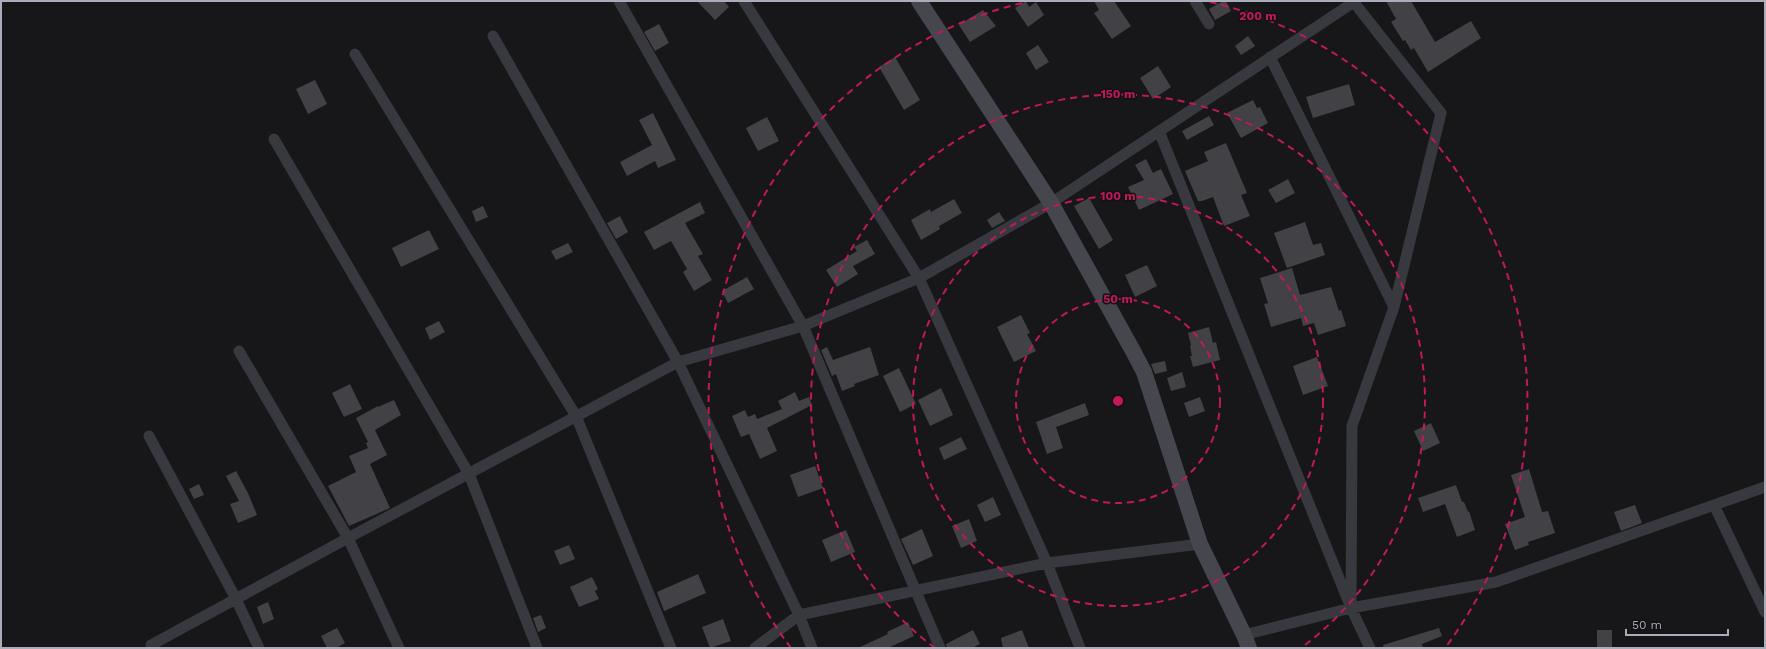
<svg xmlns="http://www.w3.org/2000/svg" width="1766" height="649" viewBox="0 0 1766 649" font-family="'Work Sans',sans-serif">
  <rect width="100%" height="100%" fill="#171719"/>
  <path fill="#424246" d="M697,1H724L729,7L715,20Z
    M1026,1L1029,7L1036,2L1044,15L1028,27L1015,8Z
    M1094,1H1114L1131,26L1112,39L1094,13L1099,10Z
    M1223,1H1226L1231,11L1215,20L1209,9Z
    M1386,1H1411L1435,42L1471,21L1481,38L1428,72L1414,48L1411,50L1405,40L1403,41L1391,22L1396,19Z
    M983,10L996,26L970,42L959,25Z
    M659,24L669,43L655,51L644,32Z
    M1248,36L1255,46L1241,55L1235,46Z
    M1038,45L1049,62L1036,70L1026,53Z
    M895,57L920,100L904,110L879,67Z
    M1158,66L1171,87L1153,99L1140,78Z
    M315,80L327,104L308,114L296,89Z
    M1349,84L1355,105L1313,118L1306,97Z
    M1253,100L1257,108L1260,107L1268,123L1241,138L1227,113Z
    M653,113L676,160L658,168L655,161L627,176L620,162L652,145L639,120Z
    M1209,116L1214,125L1187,140L1182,131Z
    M767,117L779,141L758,151L746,128Z
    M1226,143L1247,193L1241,195L1250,216L1224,226L1213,197L1202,201H1198L1185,171L1208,161L1204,152Z
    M1146,159L1153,173L1161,169L1173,194L1139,210L1128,187L1144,180L1135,165Z
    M1288,179L1295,193L1276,203L1268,190Z
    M1089,198L1113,240L1099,249L1074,206Z
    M954,199L962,213L939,226L940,229L921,240L911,220L930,209L931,212Z
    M700,202L705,213L685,223L703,254L698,256L712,280L694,291L683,272L687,269L671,241L654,250L644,232Z
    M483,206L488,217L476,222L472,211Z
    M999,212L1005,221L992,228L987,220Z
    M620,216L628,232L616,239L607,223Z
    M1305,222L1313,245L1321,243L1325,255L1287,268L1274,233Z
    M429,230L439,249L401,267L392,248Z
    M867,240L875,254L853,266L858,274L837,287L826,270L857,251L854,247Z
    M568,243L573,252L556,260L551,251Z
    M1147,265L1157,286L1135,297L1125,275Z
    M1292,268L1300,295L1331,287L1339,311L1341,310L1346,326L1318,335L1314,323L1303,326L1301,318L1271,327L1264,304L1268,303L1260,278Z
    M747,277L754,289L728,303L722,291Z
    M1021,315L1030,333L1027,334L1036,351L1014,362L997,327Z
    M439,321L445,332L430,340L425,328Z
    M1209,327L1213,343L1216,342L1220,360L1193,367L1190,356H1192L1190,346L1191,345L1188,333Z
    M827,347L833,360L870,347L879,375L854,384L855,386L842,391L836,374L832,376L821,350Z
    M1317,357L1328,386L1303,395L1293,366Z
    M1165,361L1167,371L1155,374L1151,364Z
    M899,368L916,404L900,412L883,376Z
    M1182,372L1186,387L1171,391L1167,378Z
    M350,384L362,409L344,417L332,393Z
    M941,388L953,415L930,426L918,400Z
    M795,392L799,401L809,397L812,405L767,428L777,451L760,459L749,434L741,437L732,416L745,410L748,417L755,414L757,419L782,409L778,401Z
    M1200,397L1205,411L1189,417L1184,403Z
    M394,400L401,415L375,430L387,455L370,464L390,508L349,526L328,486L356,472L349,456L368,448L366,443L368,442L356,418L378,406V407Z
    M1085,403L1089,415L1056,427L1063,448L1047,454L1036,422Z
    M1431,423L1440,443L1423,451L1414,431Z
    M961,437L967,449L944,460L939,448Z
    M815,466L823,488L798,497L790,475Z
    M1529,469L1542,512L1548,511L1555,533L1528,542L1529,545L1515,550L1505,524L1525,517L1511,475Z
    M236,471L248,493L257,515L238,523L230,504L239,501L226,476Z
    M199,484L204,495L194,499L189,489Z
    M1456,485L1462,502H1464L1468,512L1469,511L1475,530L1457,537L1445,504L1423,512L1418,498Z
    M993,497L1001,515L985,522L977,505Z
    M1635,505L1642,523L1621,531L1614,512Z
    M969,519L977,541L961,548L952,526Z
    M922,529L933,556L913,565L901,539Z
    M846,530L855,552L831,562L822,540Z
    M569,545L575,559L560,565L554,551Z
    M698,574L706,593L664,611L657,592Z
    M592,577L598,589L595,591L599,599L579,607L570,587Z
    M268,602L274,619L263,624L257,607Z
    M541,615L546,628L538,632L533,618Z
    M723,619L731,641L710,648L702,627Z
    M908,622L914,636L888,648H858L888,634L887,632Z
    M337,628L345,643L336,648H327L321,636Z
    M1439,628L1442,636L1422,644L1423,648H1384L1383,645Z
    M973,630L980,644L972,648H947L946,644Z
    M1022,630L1029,648H1003L1001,638Z
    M1597,630H1612V648H1597Z"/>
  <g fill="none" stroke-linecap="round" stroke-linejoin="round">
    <path stroke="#38393e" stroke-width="11" d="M619,1L803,326L940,648
      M744,1L919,278L1047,563L1080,648
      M1195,1L1209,24
      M493,36L678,362L799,615L812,648
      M355,54L576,416L671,648
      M1270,57L1394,307
      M1159,131L1351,608L1370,648
      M274,139L469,474L537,648
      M239,351L348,538L399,648
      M149,436L236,599L259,648
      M1714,505L1765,612
      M1351,608L1352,426L1394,307L1441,113L1353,1
      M1244,635L1351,608L1496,582L1765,487
      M151,645L348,538L678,362L803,326L919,278L1051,203L1354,2
      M755,648L799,615L1047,563L1200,544"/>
    <path stroke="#46474e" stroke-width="16" d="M919,1L1051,203L1133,351L1144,372L1200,544L1244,635L1249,648"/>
  </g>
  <g fill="none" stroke="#c2185b" stroke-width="2" stroke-dasharray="7 5">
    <circle cx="1118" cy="401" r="102"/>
    <circle cx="1118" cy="401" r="205"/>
    <path d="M935 648A307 307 0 1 1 1301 648"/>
    <path d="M791 648A410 410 0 0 1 1026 2M1210 2A410 410 0 0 1 1445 648"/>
  </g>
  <circle cx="1118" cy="401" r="6" fill="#c2185b" stroke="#121214" stroke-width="2"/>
  <g font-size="12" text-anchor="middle" font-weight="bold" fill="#c2185b" stroke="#121214" stroke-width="3" stroke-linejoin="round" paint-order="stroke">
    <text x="1258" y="20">200 m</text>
    <text x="1118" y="98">150 m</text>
    <text x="1118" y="200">100 m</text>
    <text x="1118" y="303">50 m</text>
  </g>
  <rect width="1766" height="649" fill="none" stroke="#aaadb9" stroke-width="4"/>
  <path d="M1626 629v6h102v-6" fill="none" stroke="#aaadb9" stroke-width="2"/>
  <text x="1632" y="629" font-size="12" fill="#aaadb9" stroke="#121214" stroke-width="3" paint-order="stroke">50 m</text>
</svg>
